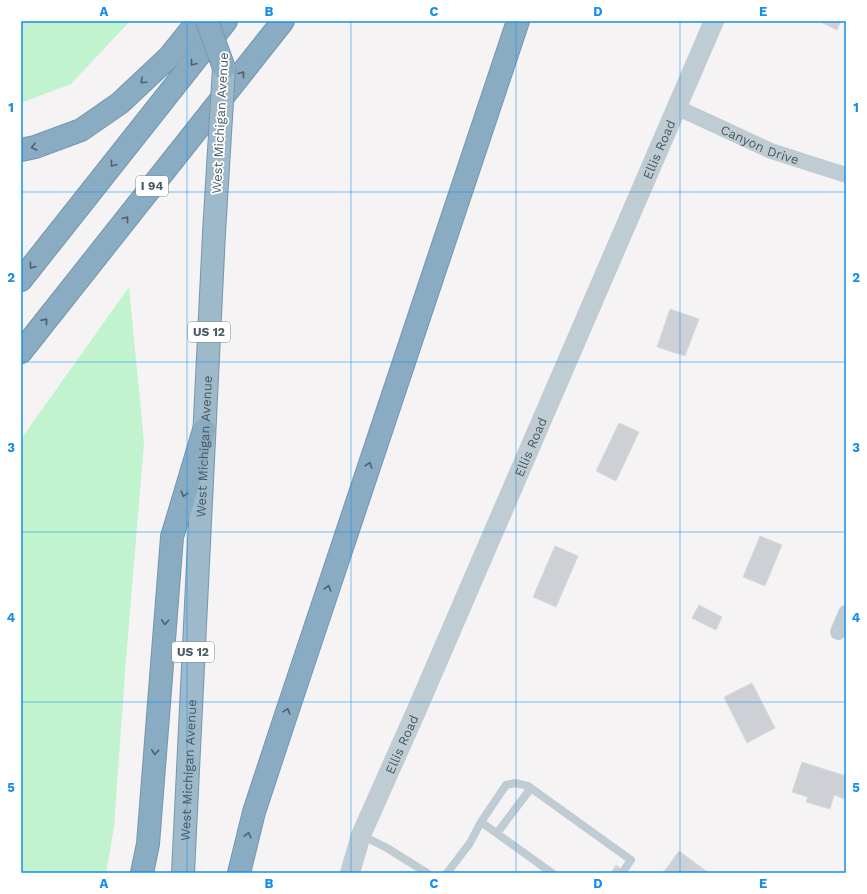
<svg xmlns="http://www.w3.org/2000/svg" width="867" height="894" viewBox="0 0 867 894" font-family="'Work Sans',sans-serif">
  <rect width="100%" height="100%" fill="#f5f3f3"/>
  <path fill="#c1f3ce" d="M21,21H130L71,84L21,103Z
    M129,287L144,442L126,659L114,827L106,873H21V439Z"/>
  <path fill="#cdd1d5" stroke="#d7dade" d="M819,21H841L837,30Z
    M670,309L699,319L685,356L657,347Z
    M619,423L639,432L616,481L596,471Z
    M760,536L782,545L765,586L743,577Z
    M555,546L578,556L556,607L533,597Z
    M699,605L722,617L716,630L692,618Z
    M752,683L775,728L747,743L724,697Z
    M802,762L846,776V795L845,799L834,795L830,809L806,802L808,797L792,792Z
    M679,851L709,873H663Z
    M616,865L627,873H611Z"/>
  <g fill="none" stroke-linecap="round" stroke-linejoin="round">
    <g stroke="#7497af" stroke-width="24">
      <g id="trunk">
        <path id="s3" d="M183,873L214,233"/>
      </g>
    </g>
    <g stroke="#7497af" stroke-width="24">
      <path id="motorway" d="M21,150L35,147L81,130L120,103L169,57L198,21
        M21,280L226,21
        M21,352L283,21
        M142,873L148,844L172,537L204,430
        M239,873L254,812L283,724L518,21"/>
    </g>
    <path stroke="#c0ccd3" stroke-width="8" d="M481,822L552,873
      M497,833L531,788
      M361,835L387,848L427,873
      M447,873L470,843L481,822L506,785L515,783L528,786L631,860L622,873"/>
    <g stroke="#c0ccd3" stroke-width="16">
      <path id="s1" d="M676,107L771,151L846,175"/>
      <path d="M838,632L846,613"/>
    </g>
    <path stroke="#c0ccd3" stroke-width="20" id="s2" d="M350,873L361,835L418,707L714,21"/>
    <use href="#trunk" stroke="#9eb9ca" stroke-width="22"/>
    <use href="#motorway" stroke="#89acc3" stroke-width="22"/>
    <g stroke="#7497af" stroke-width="24" stroke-linecap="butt">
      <path id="trunk-bridge" d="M214,233L224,68"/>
    </g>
    <g stroke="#7497af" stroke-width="24" stroke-linecap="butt">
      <path id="motorway-bridge" d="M207,21L224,68"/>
    </g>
    <use href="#trunk-bridge" stroke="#9eb9ca" stroke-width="22"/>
    <use href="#motorway-bridge" stroke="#89acc3" stroke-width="22"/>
  </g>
  <defs><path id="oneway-chevron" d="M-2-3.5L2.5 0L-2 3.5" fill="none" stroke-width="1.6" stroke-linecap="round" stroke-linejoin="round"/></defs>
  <g stroke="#4f616c">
    <use href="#oneway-chevron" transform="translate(193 63) rotate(128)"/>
    <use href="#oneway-chevron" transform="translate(242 74) rotate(-52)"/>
    <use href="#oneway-chevron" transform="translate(143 81) rotate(137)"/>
    <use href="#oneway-chevron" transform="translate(34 147) rotate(166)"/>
    <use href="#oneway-chevron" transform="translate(113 164) rotate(128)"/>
    <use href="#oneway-chevron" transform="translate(126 219) rotate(-52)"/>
    <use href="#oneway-chevron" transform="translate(32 266) rotate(128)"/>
    <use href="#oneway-chevron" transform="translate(45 321) rotate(-51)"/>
    <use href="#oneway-chevron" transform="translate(369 465) rotate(-72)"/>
    <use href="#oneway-chevron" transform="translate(184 494) rotate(107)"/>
    <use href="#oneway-chevron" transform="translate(328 588) rotate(-72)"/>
    <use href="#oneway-chevron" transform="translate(165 622) rotate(94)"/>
    <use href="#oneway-chevron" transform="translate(287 711) rotate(-72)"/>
    <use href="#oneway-chevron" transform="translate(155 752) rotate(95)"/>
    <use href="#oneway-chevron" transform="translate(248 835) rotate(-76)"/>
  </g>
  <path fill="none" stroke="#128ef0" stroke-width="1" stroke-opacity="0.55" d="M187,21V873M351,21V873M516,21V873M680,21V873M21,192H846M21,362H846M21,532H846M21,702H846"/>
  <g text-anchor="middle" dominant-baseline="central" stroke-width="3.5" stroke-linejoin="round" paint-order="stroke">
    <g fill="#fff" stroke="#808b91" stroke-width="1">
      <rect x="136" y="176" width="32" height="20" rx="3"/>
      <rect x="188" y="322" width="42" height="20" rx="3"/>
      <rect x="172" y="642" width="42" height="20" rx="3"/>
    </g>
    <g font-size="12" font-weight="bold" fill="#495962">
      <text x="152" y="186">I 94</text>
      <text x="209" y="332">US 12</text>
      <text x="193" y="652">US 12</text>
    </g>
    <g font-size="13" fill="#495962" stroke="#fff">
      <text transform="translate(220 123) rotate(-87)">West Michigan Avenue</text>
      <text stroke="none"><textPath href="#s1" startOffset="92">Canyon Drive</textPath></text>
      <text stroke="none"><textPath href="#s2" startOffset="787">Ellis Road</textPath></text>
      <text stroke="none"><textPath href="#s2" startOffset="463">Ellis Road</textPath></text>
      <text stroke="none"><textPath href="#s3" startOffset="427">West Michigan Avenue</textPath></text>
      <text stroke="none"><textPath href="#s2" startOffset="139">Ellis Road</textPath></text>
      <text stroke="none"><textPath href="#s3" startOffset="103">West Michigan Avenue</textPath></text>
    </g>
  </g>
  <rect width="867" height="894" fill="none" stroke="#ffffff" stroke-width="44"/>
  <rect x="22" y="22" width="823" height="850" fill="none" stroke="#128ef0" stroke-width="1.5"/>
  <g font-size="13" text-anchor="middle" font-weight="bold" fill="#128ef0">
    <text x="104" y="16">A</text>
    <text x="269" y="16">B</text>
    <text x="434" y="16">C</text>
    <text x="598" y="16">D</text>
    <text x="763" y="16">E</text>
    <text x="11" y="112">1</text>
    <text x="856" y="112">1</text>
    <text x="11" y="282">2</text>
    <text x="856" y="282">2</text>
    <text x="11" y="452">3</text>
    <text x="856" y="452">3</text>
    <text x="11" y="622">4</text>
    <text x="856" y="622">4</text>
    <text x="11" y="792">5</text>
    <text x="856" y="792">5</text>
    <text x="104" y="888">A</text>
    <text x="269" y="888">B</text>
    <text x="434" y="888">C</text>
    <text x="598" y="888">D</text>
    <text x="763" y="888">E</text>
  </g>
</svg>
